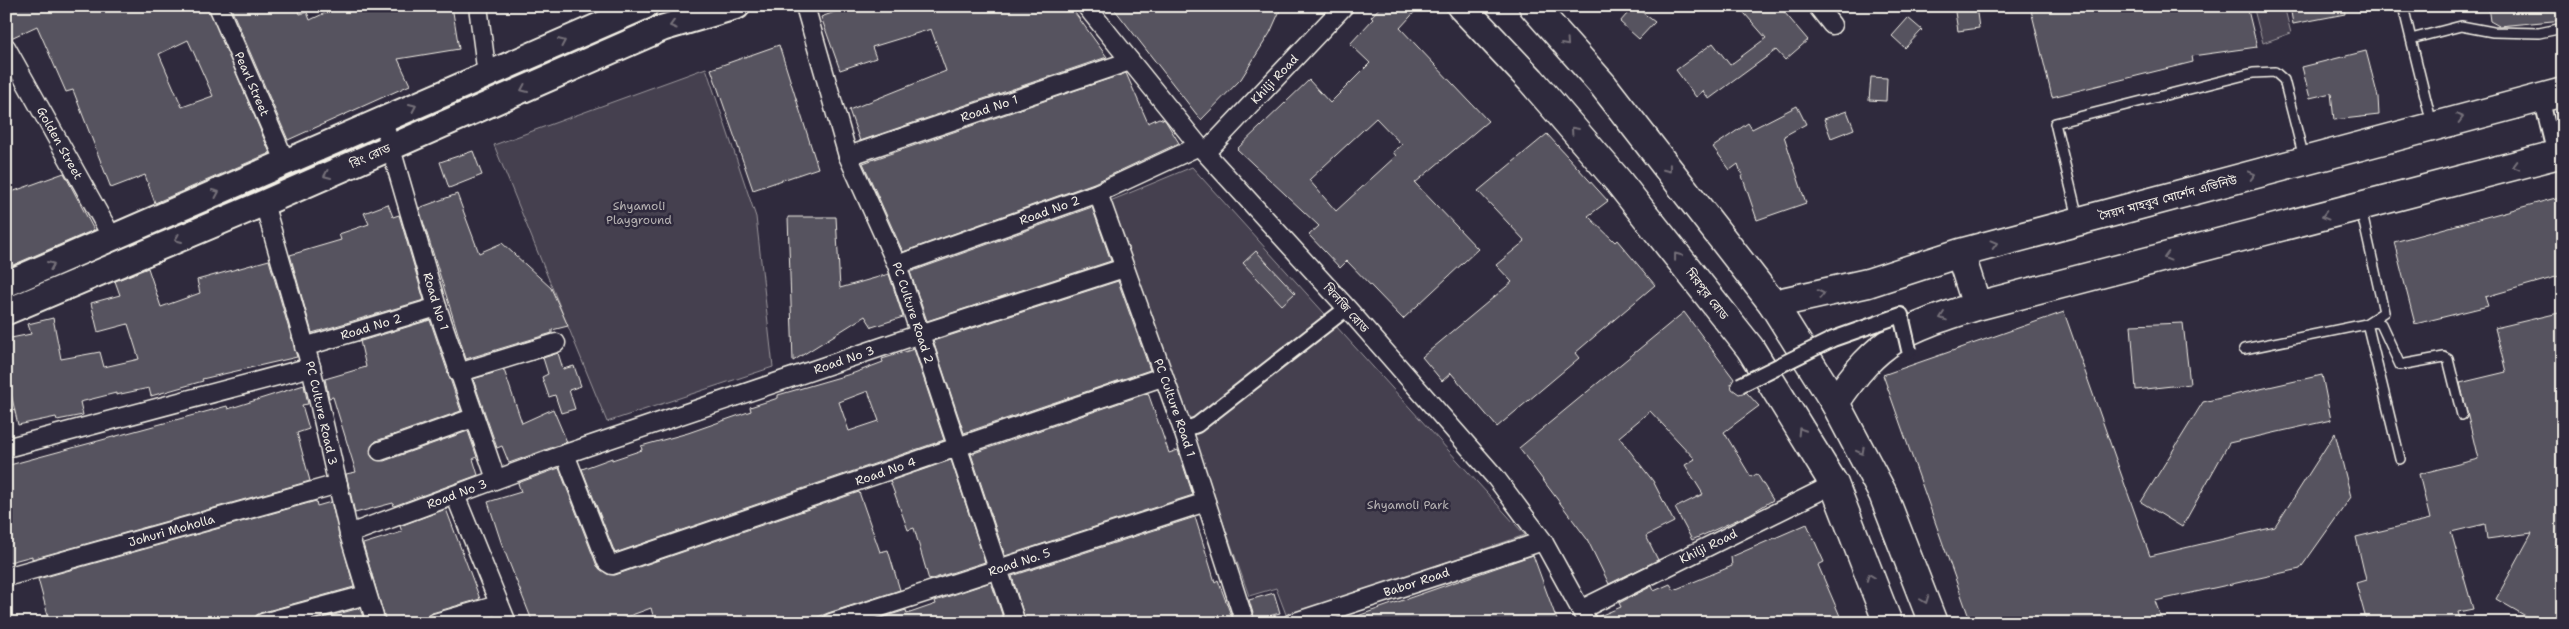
<svg xmlns="http://www.w3.org/2000/svg" width="2569" height="629" viewBox="0 0 2569 629" font-family="'Shantell Sans','Noto Sans Bengali',sans-serif">
  <rect width="100%" height="100%" fill="#2f2a3d"/>
  <filter id="ink" filterUnits="userSpaceOnUse"><feTurbulence type="fractalNoise" baseFrequency=".02" numOctaves="2"/><feDisplacementMap in="SourceGraphic" scale="10" xChannelSelector="R" yChannelSelector="G"/><feConvolveMatrix kernelMatrix="1 2 1 2 8 2 1 2 1" color-interpolation-filters="sRGB"/></filter>
  <g filter="url(#ink)">
    <path fill="#454050" stroke="#9c989c" d="M2253,6H2284L2291,33L2263,43Z
      M706,68L756,217L773,367L607,422L494,145Z
      M1192,167L1525,535L1287,617L1276,588L1249,596L1110,201Z"/>
    <path fill="#56525f" stroke="#f4f1e8" fill-rule="evenodd" d="M6,6H208L270,153L155,203L145,175L111,188L73,90L66,92L37,26L11,38L6,36ZM188,40L213,96L182,107L159,54Z
      M230,6H297L300,14L307,12L310,20L340,6H452L459,49L398,59L410,85L288,140Z
      M851,6H1070L1107,57L860,141L849,110L946,71L931,29L872,47L876,58L840,70L821,17Z
      M1112,6H1282L1270,33L1241,79L1201,120Z
      M1381,6H1420L1400,28L1488,121L1415,183L1478,249L1403,319L1347,261L1340,268L1309,235L1319,226L1237,149L1309,80L1330,103L1370,63L1350,44L1373,19L1371,17ZM1376,118L1402,145L1393,152L1396,156L1336,211L1309,180Z
      M1634,6L1655,22L1639,39L1620,22Z
      M1738,6H1779L1808,40L1785,60L1776,50L1709,99L1703,91L1696,97L1676,70L1713,43L1730,65L1766,38Z
      M1954,6H1976L1979,28L1958,31Z
      M2030,6H2247L2257,47L2192,56L2193,62L2052,97Z
      M2290,6H2344L2345,14L2293,24Z
      M2488,6H2563V20L2499,26L2490,21Z
      M1908,18L1922,30L1905,48L1892,36Z
      M779,45L818,168L753,190L711,69Z
      M2366,51L2378,97L2379,115L2334,120L2331,93L2310,98L2302,67Z
      M1126,73L1148,123L1159,118L1165,120L1179,143L1094,183L903,252L863,163Z
      M1871,77L1887,78L1886,101L1869,100Z
      M1797,106L1806,124L1784,136L1806,203L1757,220L1738,164L1730,170L1713,147L1748,123L1752,129Z
      M1847,111L1854,129L1831,138L1824,119Z
      M1547,134L1608,201L1588,216L1615,242L1617,240L1655,285L1575,353L1579,358L1497,427L1451,373L1442,381L1422,357L1512,282L1496,265L1525,241L1478,191Z
      M473,151L482,175L449,188L440,162Z
      M64,173L94,230L6,268V194Z
      M457,194L479,253L502,243L551,288L568,326L552,330V333L466,359L419,208Z
      M2563,196V275L2485,297L2488,306L2415,324L2394,242Z
      M388,204L393,217L399,215L424,300L312,333L290,255L341,240L339,234L369,224L364,213Z
      M1092,207L1111,261L927,321L910,272Z
      M788,217H836L840,288L889,274L903,317L872,327L865,316L793,361Z
      M1256,251L1295,293L1282,305L1243,263Z
      M269,260L297,357L202,379L203,381L151,396L149,388L116,395V393L80,402L83,415L57,420L56,417L18,425L6,371V339L31,334L28,324L53,318L61,359L100,352L104,367L139,359L128,324L98,332L91,303L120,295L115,281L148,268L161,307L200,293L197,280Z
      M1118,281L1150,370L964,433L933,341Z
      M1684,312L1734,379L1731,384L1732,389L1739,394L1746,392L1759,406L1724,432L1751,477L1757,474L1773,500L1750,514L1692,540L1675,508L1703,494L1685,465L1695,459L1650,411L1619,437L1653,481L1674,522L1646,536L1658,560L1609,584L1587,539L1519,448Z
      M2064,312L2150,556L2275,527L2335,433L2351,497L2300,569L2155,601L2163,623H1971L1883,375Z
      M2563,312V409L2556,410L2563,436V623H2538L2496,599L2532,533L2487,539L2485,524L2451,532L2473,609L2458,612L2461,623H2367L2356,583L2366,580L2356,537L2430,519L2419,474L2478,459L2460,383L2506,372L2495,328Z
      M430,320L461,411L376,441L372,445L370,454L374,459L384,461L468,431L477,457L473,459L478,475L394,506L393,503L355,513L346,474L356,472L333,397L329,398L325,379L366,367L360,341L358,342Z
      M2183,323L2190,384L2136,390L2131,325Z
      M914,349L944,440L615,553L582,469L612,458V460L642,450L641,446L688,433L751,411L750,407L778,398V395L854,373L883,362L882,359ZM868,391L879,421L849,431L839,402Z
      M558,353L563,369L574,366L581,386L569,390L575,409L561,413L555,395L549,397L542,377L548,374L543,358Z
      M504,370L522,423L553,409L567,442L509,463L502,446L497,448L473,379Z
      M2322,375L2331,420L2229,443L2182,527L2141,502L2203,402Z
      M304,385L308,404L302,405L309,429L297,433L310,481L32,559V556L6,563V466L227,406L228,409Z
      M1148,393L1169,453L1178,450L1193,495L1005,556L971,454Z
      M951,460L985,562L929,580L914,528L908,530L890,481Z
      M559,468L597,566L607,574L615,575L859,492L880,552L888,550L900,590L828,613L813,619L815,623H655L651,608L610,623H533L501,542L488,502L521,492L518,483Z
      M316,501L317,506L331,502L354,587L260,613L253,619L241,623H50L38,579Z
      M446,509L480,599L432,613L425,621L418,623H386L363,544L402,532L400,526Z
      M1195,517L1215,582L1218,580L1234,623H1026L1012,576Z
      M1807,524L1824,562L1818,565L1843,623H1599L1597,617L1621,607L1619,603L1652,586L1654,591L1670,584L1674,590L1732,566L1731,557Z
      M1533,555L1558,623H1347L1346,620Z
      M991,582L1005,623H882L881,618L906,610L907,614L936,604L935,601Z
      M1274,593L1280,613L1255,620L1249,600Z
      M360,608L365,623H312V621Z"/>
    <g fill="none" stroke-linecap="round" stroke-linejoin="round">
      <g stroke="#f4f1e8" stroke-width="12">
        <path id="service" d="M2403,6L2411,39L2461,26L2493,32L2539,33L2563,28
          M2411,39L2432,124
          M2361,209L2384,312L2367,323L2400,459
          M2078,218L2055,123L2253,73L2275,72L2284,80L2304,158
          M2244,349L2376,322L2381,324L2400,365L2444,357L2448,359L2462,415"/>
      </g>
      <g stroke="#f4f1e8" stroke-width="18">
        <path id="pedestrian" d="M2541,97L2555,155
          M1183,430L1197,425L1347,308"/>
      </g>
      <g stroke="#f4f1e8" stroke-width="21">
        <g id="minor">
          <path id="s1" d="M218,6L286,163"/>
          <path d="M478,6L487,75"/>
          <path id="s2" d="M805,6L848,156L897,265L1016,623"/>
          <path d="M1086,6L1199,146L1347,308L1496,478L1543,541L1588,623"/>
          <path d="M1817,6L1832,25"/>
          <path id="s3" d="M6,47L113,239"/>
          <path id="s4" d="M383,121L437,307L496,479"/>
          <path id="s5" d="M1206,152L1344,6"/>
          <path id="s6" d="M848,156L1130,61"/>
          <path id="s7" d="M1098,193L1183,430L1245,623"/>
          <path id="s8" d="M264,203L311,367L349,534L376,623"/>
          <path id="s9" d="M897,265L1098,193L1199,146"/>
          <path id="s10" d="M1124,268L920,334L565,454L607,562L612,565L1162,377"/>
          <path id="s11" d="M304,347L437,307"/>
          <path d="M458,373L556,343"/>
          <path d="M6,448L311,367"/>
          <path d="M380,451L473,418"/>
          <path d="M455,495L507,623"/>
          <path id="s12" d="M349,534L565,454"/>
          <path id="s13" d="M6,577L338,484"/>
          <path id="s14" d="M1582,609L1834,484"/>
          <path d="M263,623L366,595"/>
          <path d="M435,623L498,605"/>
          <path id="s15" d="M831,623L1206,502"/>
          <path id="s16" d="M1292,623L1543,541"/>
        </g>
      </g>
      <g stroke="#f4f1e8" stroke-width="29">
        <path id="secondary" d="M6,284L645,6
          M6,312L264,203L663,28L737,6"/>
      </g>
      <g stroke="#f4f1e8" stroke-width="31">
        <path id="primary" d="M1960,253L1977,306
          M1773,304L1868,283L1960,253L2563,92
          M1835,403C1878,338 1905,329 1977,306L2563,153"/>
      </g>
      <g stroke="#f4f1e8" stroke-width="31">
        <path id="trunk" d="M1461,6L1531,80L1618,181L1750,348L1834,484L1888,623
          M1533,6L1603,85L1773,304L1835,403L1883,494L1933,623"/>
      </g>
      <use href="#service" stroke="#2f2a3d" stroke-width="9"/>
      <use href="#pedestrian" stroke="#2f2a3d" stroke-width="14"/>
      <use href="#minor" stroke="#2f2a3d" stroke-width="18"/>
      <use href="#secondary" stroke="#2f2a3d" stroke-width="25"/>
      <use href="#primary" stroke="#2f2a3d" stroke-width="28"/>
      <use href="#trunk" stroke="#2f2a3d" stroke-width="28"/>
      <g stroke="#f4f1e8" stroke-width="18" stroke-linecap="butt">
        <path id="pedestrian-bridge" d="M1740,385L1833,339L1901,315L1909,350"/>
      </g>
      <use href="#pedestrian-bridge" stroke="#2f2a3d" stroke-width="14"/>
    </g>
    <defs><path id="oneway-chevron" d="M-2-3.5L2.5 0L-2 3.5" fill="none" stroke-width="1.6" stroke-linecap="round" stroke-linejoin="round" transform="scale(1.25)"/></defs>
    <g stroke="#747079">
      <use href="#oneway-chevron" transform="translate(673 25) rotate(164)"/>
      <use href="#oneway-chevron" transform="translate(562 42) rotate(-24)"/>
      <use href="#oneway-chevron" transform="translate(1566 43) rotate(48)"/>
      <use href="#oneway-chevron" transform="translate(524 89) rotate(156)"/>
      <use href="#oneway-chevron" transform="translate(413 107) rotate(-24)"/>
      <use href="#oneway-chevron" transform="translate(2460 118) rotate(-14)"/>
      <use href="#oneway-chevron" transform="translate(1574 130) rotate(-131)"/>
      <use href="#oneway-chevron" transform="translate(2516 166) rotate(165)"/>
      <use href="#oneway-chevron" transform="translate(1668 169) rotate(52)"/>
      <use href="#oneway-chevron" transform="translate(327 175) rotate(156)"/>
      <use href="#oneway-chevron" transform="translate(2252 175) rotate(-15)"/>
      <use href="#oneway-chevron" transform="translate(216 193) rotate(-24)"/>
      <use href="#oneway-chevron" transform="translate(2325 216) rotate(165)"/>
      <use href="#oneway-chevron" transform="translate(178 239) rotate(157)"/>
      <use href="#oneway-chevron" transform="translate(1994 244) rotate(-15)"/>
      <use href="#oneway-chevron" transform="translate(1677 256) rotate(-128)"/>
      <use href="#oneway-chevron" transform="translate(2167 257) rotate(165)"/>
      <use href="#oneway-chevron" transform="translate(51 265) rotate(-23)"/>
      <use href="#oneway-chevron" transform="translate(1821 294) rotate(-12)"/>
      <use href="#oneway-chevron" transform="translate(1943 317) rotate(161)"/>
      <use href="#oneway-chevron" transform="translate(1801 431) rotate(-122)"/>
      <use href="#oneway-chevron" transform="translate(1861 451) rotate(62)"/>
      <use href="#oneway-chevron" transform="translate(1870 577) rotate(-111)"/>
      <use href="#oneway-chevron" transform="translate(1925 600) rotate(69)"/>
    </g>
  </g>
  <g text-anchor="middle" dominant-baseline="central" stroke-width="5" stroke-linejoin="round" paint-order="stroke">
    <g font-size="12" fill="#f4f1e8" stroke="#2f2a3d">
      <text stroke="none"><textPath href="#s5" startOffset="100">Khilji Road</textPath></text>
      <text stroke="none"><textPath href="#s1" startOffset="85">Pearl Street</textPath></text>
      <text stroke="none"><textPath href="#s6" startOffset="149">Road No 1</textPath></text>
      <text stroke="none"><textPath href="#s3" startOffset="110">Golden Street</textPath></text>
      <text transform="translate(370 156) rotate(-24)">রিং রোড</text>
      <text transform="translate(2168 198) rotate(-15)">সৈয়দ মাহবুব মোর্শেদ এভিনিউ</text>
      <text stroke="none"><textPath href="#s9" startOffset="162">Road No 2</textPath></text>
      <text transform="translate(1707 294) rotate(52)">মিরপুর রোড</text>
      <text stroke="none"><textPath href="#s4" startOffset="188">Road No 1</textPath></text>
      <text transform="translate(1346 308) rotate(48)">খিলজি রোড</text>
      <text stroke="none"><textPath href="#s2" startOffset="326">PC Culture Road 2</textPath></text>
      <text stroke="none"><textPath href="#s11" startOffset="70">Road No 2</textPath></text>
      <text transform="translate(844 360) rotate(-19)">Road No 3</text>
      <text stroke="none"><textPath href="#s7" startOffset="228">PC Culture Road 1</textPath></text>
      <text stroke="none"><textPath href="#s8" startOffset="218">PC Culture Road 3</textPath></text>
      <text stroke="none"><textPath href="#s10" startOffset="1000">Road No 4</textPath></text>
      <text stroke="none"><textPath href="#s12" startOffset="115">Road No 3</textPath></text>
      <text stroke="none"><textPath href="#s13" startOffset="172">Johuri Moholla</textPath></text>
      <text stroke="none"><textPath href="#s14" startOffset="141">Khilji Road</textPath></text>
      <text stroke="none"><textPath href="#s15" startOffset="198">Road No. 5</textPath></text>
      <text stroke="none"><textPath href="#s16" startOffset="131">Babor Road</textPath></text>
    </g>
    <g font-size="12" fill="#b7b3b3" stroke="#2f2a3d">
      <text x="639" y="206">Shyamoli<tspan x="639" dy="14">Playground</tspan></text>
      <text x="1408" y="505">Shyamoli Park</text>
    </g>
  </g>
  <rect width="2569" height="629" fill="none" stroke="#2f2a3d" stroke-width="25"/>
  <rect x="12" y="12" width="2544" height="604" fill="none" stroke="#f4f1e8" stroke-width="2" filter="url(#ink)"/>
</svg>
